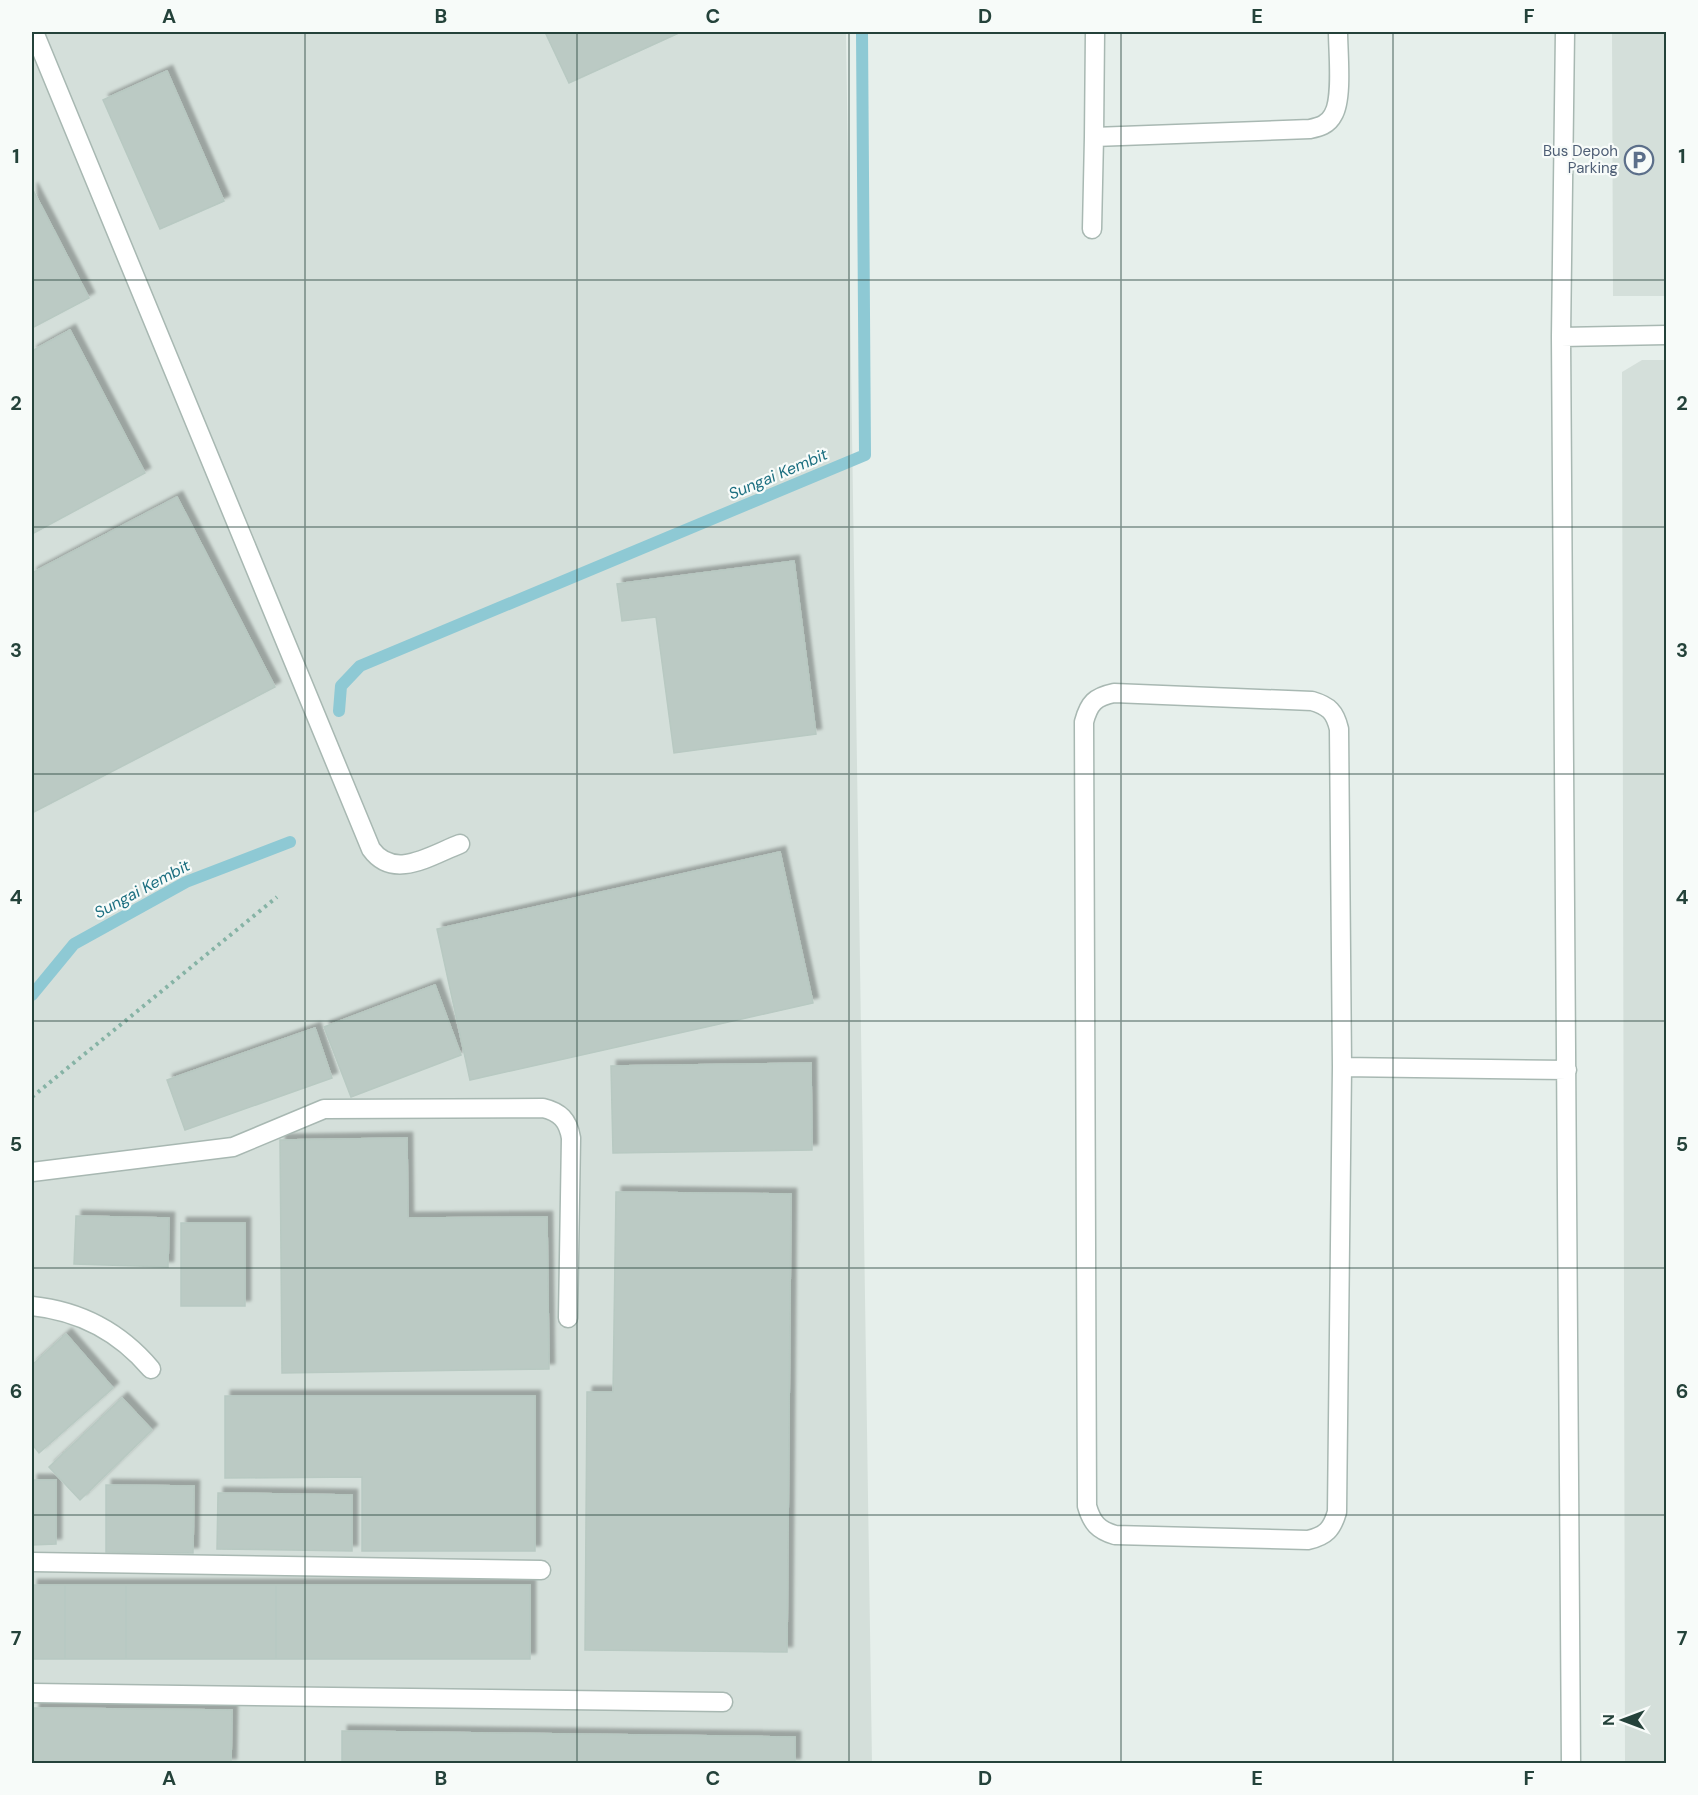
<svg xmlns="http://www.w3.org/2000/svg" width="1698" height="1795" viewBox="0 0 1698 1795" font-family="'DM Sans',sans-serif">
  <defs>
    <filter id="shadow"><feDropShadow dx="5.5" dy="-5.5" stdDeviation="1.5" flood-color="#0004"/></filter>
  </defs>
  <rect width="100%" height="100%" fill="#e6efeb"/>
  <path fill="#d4dfda" d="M32,32H846L872,1763L32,1764Z
    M1612,32H1666V296H1613Z
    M1642,360H1666V1764L1625,1763L1622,372Z"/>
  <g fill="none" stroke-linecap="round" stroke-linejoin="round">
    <path stroke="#8ec9d4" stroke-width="12" d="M339,711L341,686L360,666L865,455L862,32
      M32,995L74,944L186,882L290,842"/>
  </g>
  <path fill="#bbcac4" stroke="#b8c9c2" stroke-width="1.5" filter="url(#shadow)" d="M545,32H681L569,83Z
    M167,71L224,201L160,229L103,100Z
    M32,188L89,298L32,328Z
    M70,330L145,473L32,534V351Z
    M177,497L275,687L32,813V573Z
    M794,561L816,734L674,753L656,617L622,621L617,584Z
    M780,852L813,1003L470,1080L437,929Z
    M435,985L461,1055L351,1097L324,1027Z
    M315,1028L332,1078L185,1130L167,1080Z
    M811,1063L812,1150L613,1153L611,1066Z
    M407,1138L408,1218L547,1217L549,1369L282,1373L280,1140Z
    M616,1192L791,1194L787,1652L585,1650L587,1392H613Z
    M76,1216L169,1218L168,1267L74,1264Z
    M181,1223H245V1306H181Z
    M66,1334L113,1388L39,1453L32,1444V1365Z
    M225,1396H535V1551H362V1477L225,1478Z
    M122,1398L152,1430L80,1500L49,1467Z
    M32,1480H56V1544L32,1545Z
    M106,1485L194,1486L193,1553L106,1552Z
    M218,1493L352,1495V1551L217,1549Z
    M32,1585H65V1659H32Z
    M65,1585H126V1659H65Z
    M126,1585H276V1659H126Z
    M276,1585H530V1659H276Z
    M34,1708L232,1710L231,1764H33Z
    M342,1731L795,1737V1764H342Z"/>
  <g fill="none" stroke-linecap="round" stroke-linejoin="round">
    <g stroke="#a8b8b2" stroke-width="21">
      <path id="minor" d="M34,32L371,849C394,881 431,855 460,844
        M1565,32L1561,337L1571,1764
        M1094,137L1095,32
        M1092,229L1094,137L1310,129C1319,127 1328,125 1333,115C1343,99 1338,52 1338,32
        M1561,337L1666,335
        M1342,1067L1339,729C1335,712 1329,706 1312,701L1114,693C1095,697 1089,703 1084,722L1087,1506C1092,1523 1098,1530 1115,1535L1308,1540C1326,1536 1332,1529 1337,1512L1342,1067L1567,1070
        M32,1172L233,1147L324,1109L543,1108C560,1112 568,1120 571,1138L568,1318
        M32,1306C80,1311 119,1331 151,1369
        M32,1562L541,1570
        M32,1693L723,1702"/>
    </g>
    <path stroke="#86b3a5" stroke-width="4" stroke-dasharray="3 4.5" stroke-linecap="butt" d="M32,1097L277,897"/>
    <use href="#minor" stroke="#fff" stroke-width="18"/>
  </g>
  <path fill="none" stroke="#24423a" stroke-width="1.5" stroke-opacity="0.55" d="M305,32V1764M577,32V1764M849,32V1764M1121,32V1764M1393,32V1764M32,280H1666M32,527H1666M32,774H1666M32,1021H1666M32,1268H1666M32,1515H1666"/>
  <defs>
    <g id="parking-ring" transform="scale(1.5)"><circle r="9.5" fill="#f7fbf9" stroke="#5c6f8a" stroke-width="1.5"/><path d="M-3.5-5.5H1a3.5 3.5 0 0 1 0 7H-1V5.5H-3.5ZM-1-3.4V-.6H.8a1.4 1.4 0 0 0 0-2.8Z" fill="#5c6f8a"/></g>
  </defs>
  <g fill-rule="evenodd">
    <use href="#parking-ring" x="1639" y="160"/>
  </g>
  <g text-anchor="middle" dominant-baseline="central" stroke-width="4.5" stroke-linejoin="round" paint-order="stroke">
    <g font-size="15" fill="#4e5e75" stroke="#f7fbf9" text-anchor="end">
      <text x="1618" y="151">Bus Depoh<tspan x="1618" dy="17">Parking</tspan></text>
    </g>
    <g font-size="16" font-style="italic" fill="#1c6f80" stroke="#f7fbf9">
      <text transform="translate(778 474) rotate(-23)">Sungai Kembit</text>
      <text transform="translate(142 889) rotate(-28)">Sungai Kembit</text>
    </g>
  </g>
  <rect width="1698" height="1795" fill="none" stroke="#f7fbf9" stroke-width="66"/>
  <g transform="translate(1623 1720) rotate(270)" stroke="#f7fbf9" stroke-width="4.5" paint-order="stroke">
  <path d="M0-4.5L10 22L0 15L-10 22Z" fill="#24423a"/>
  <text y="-9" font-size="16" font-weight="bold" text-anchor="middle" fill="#24423a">N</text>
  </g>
  <rect x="33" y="33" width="1632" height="1729" fill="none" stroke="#24423a" stroke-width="2"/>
  <g font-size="20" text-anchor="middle" font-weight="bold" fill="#24423a">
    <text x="169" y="23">A</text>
    <text x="441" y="23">B</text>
    <text x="713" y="23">C</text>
    <text x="985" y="23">D</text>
    <text x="1257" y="23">E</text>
    <text x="1529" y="23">F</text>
    <text x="16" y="163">1</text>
    <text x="1682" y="163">1</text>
    <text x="16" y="410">2</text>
    <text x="1682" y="410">2</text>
    <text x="16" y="657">3</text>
    <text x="1682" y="657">3</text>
    <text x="16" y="904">4</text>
    <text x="1682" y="904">4</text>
    <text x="16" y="1151">5</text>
    <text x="1682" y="1151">5</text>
    <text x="16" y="1398">6</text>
    <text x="1682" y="1398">6</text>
    <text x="16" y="1645">7</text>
    <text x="1682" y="1645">7</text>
    <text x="169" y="1785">A</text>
    <text x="441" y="1785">B</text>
    <text x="713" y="1785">C</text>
    <text x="985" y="1785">D</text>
    <text x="1257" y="1785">E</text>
    <text x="1529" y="1785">F</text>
  </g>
</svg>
